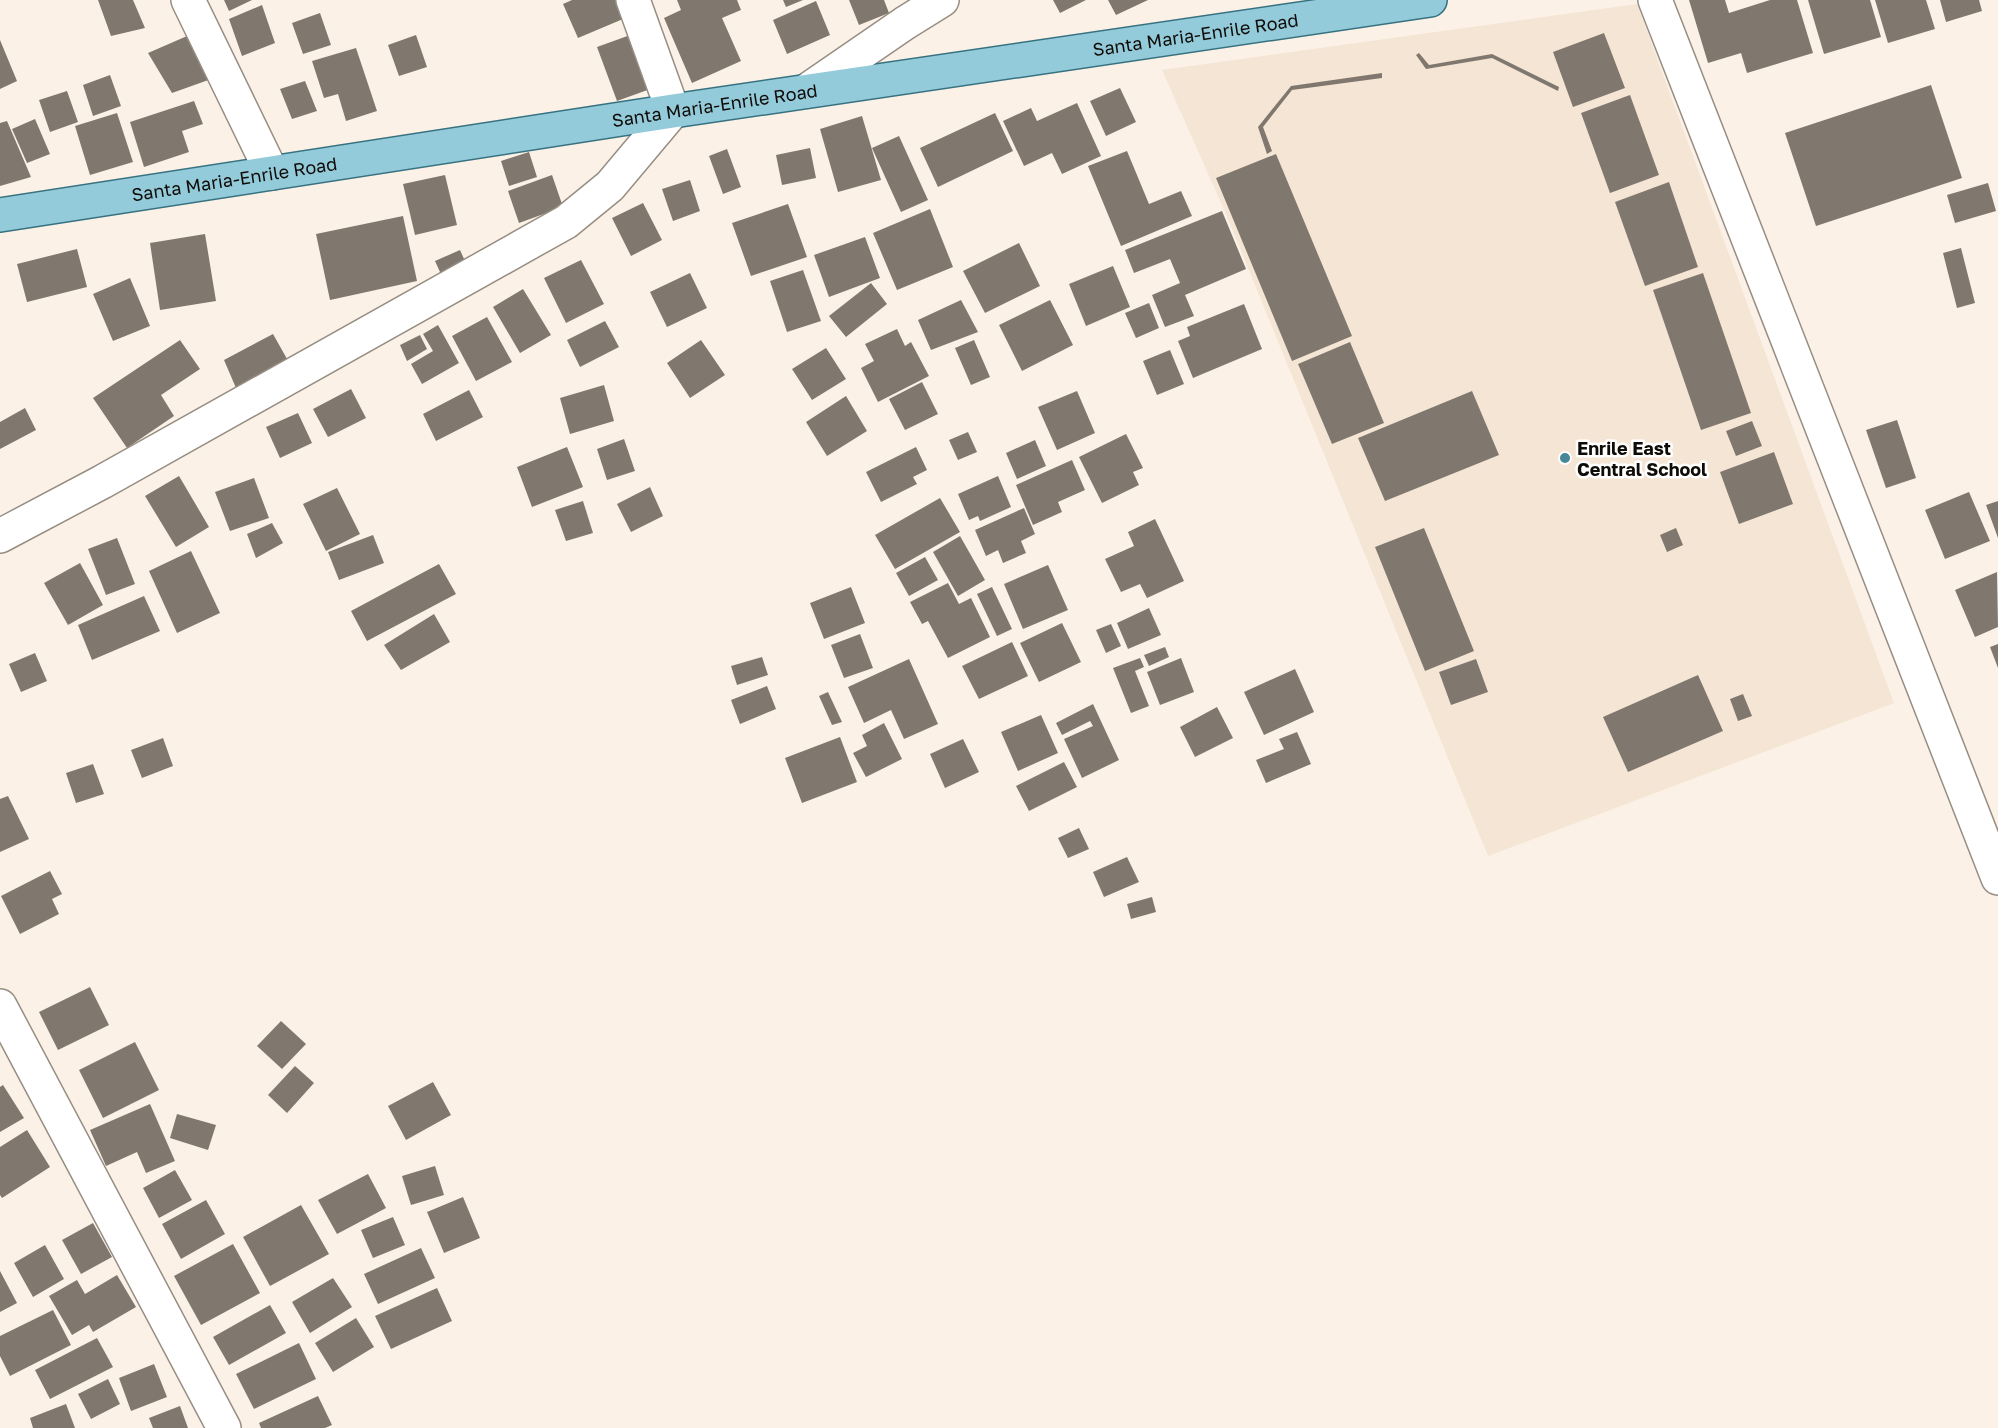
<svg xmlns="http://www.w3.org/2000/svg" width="1998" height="1428" viewBox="0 0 1998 1428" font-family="'Golos Text',sans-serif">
  <rect width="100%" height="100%" fill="#fbf1e6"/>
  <path fill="#f4e5d4" d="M1637,4L1894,703L1488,856L1226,214L1162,70Z"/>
  <path fill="#80786e" d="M98,0H133L145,28L111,36Z
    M224,0H252L229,11Z
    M572,0H615L623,19L578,38L563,4Z
    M677,0H737L741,10L722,18L741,61L692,83L664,18L681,10Z
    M783,0H803L786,7Z
    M849,0H884L889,13L859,25Z
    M1053,0H1086L1060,13Z
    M1108,0H1148L1116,15Z
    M1689,0H1725L1729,13L1770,0H1797L1813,53L1747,73L1741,53L1708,63Z
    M1808,0H1870L1881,37L1824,54Z
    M1875,0H1926L1935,29L1888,43Z
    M1940,0H1979L1982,11L1946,22Z
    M816,1L830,35L787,54L773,20Z
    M262,5L275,43L242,56L229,19Z
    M320,13L331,45L303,54L292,23Z
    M194,33L214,78L172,93L148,53Z
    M1604,33L1625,88L1573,107L1553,52Z
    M633,34L653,88L617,101L597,47Z
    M416,35L427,67L399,76L388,45Z
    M0,40L17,81L0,89Z
    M356,48L377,111L346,121L338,94L324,98L312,61Z
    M1419,53L1429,65L1492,54L1559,87L1558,91L1492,58L1426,69L1416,55Z
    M1382,73V78L1292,90L1263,127L1272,151L1267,154L1258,127L1291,86Z
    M110,75L121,106L93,116L83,85Z
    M305,81L317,111L292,119L280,89Z
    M1931,85L1962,178L1816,226L1785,133Z
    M1120,88L1136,122L1106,136L1090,101Z
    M67,91L78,122L50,132L39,100Z
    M1630,95L1659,175L1610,193L1581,113Z
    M194,101L203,124L182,131L189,152L144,167L130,122Z
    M1077,103L1101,156L1062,174L1052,153L1024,166L1003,121L1031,108L1037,121Z
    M117,113L133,162L90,175L75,126Z
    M995,113L1013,151L938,187L920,148Z
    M862,116L881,180L838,192L820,129Z
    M35,119L50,154L27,163L12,129Z
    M7,121L31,177L0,186V123Z
    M899,136L928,200L901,212L872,148Z
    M810,148L816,178L782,185L776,155Z
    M727,149L741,187L723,194L709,156Z
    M1127,151L1149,204L1181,191L1192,216L1121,246L1088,166Z
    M529,152L537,177L509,186L501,161Z
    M1276,154L1352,336L1292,361L1216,178Z
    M445,175L457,225L415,235L403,184Z
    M552,175L563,207L519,223L508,191Z
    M690,180L700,211L673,221L662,189Z
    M1669,182L1698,267L1645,286L1615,202Z
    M1988,183L1996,211L1955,223L1947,195Z
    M643,203L662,240L631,256L612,218Z
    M788,204L807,257L751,276L732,223Z
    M930,209L953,267L897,290L873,233Z
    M1222,211L1246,269L1185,295L1194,316L1165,327L1152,295L1180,283L1170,259L1134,273L1125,250Z
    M403,216L417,281L330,300L316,234Z
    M205,234L216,301L160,310L150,243Z
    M865,237L880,278L829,297L814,255Z
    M1019,243L1040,286L985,313L963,271Z
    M1961,248L1975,303L1957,308L1943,253Z
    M77,249L87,287L27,302L17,264Z
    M460,250L470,272L445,283L435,261Z
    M581,260L604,304L566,323L544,278Z
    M1113,266L1130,307L1086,326L1069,284Z
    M803,270L821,321L787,332L770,281Z
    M690,273L707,308L667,327L650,292Z
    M1703,273L1751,413L1701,430L1653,290Z
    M130,278L150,326L113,341L93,294Z
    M871,283L887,304L846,337L829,316Z
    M523,289L551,335L520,353L493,307Z
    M961,300L978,332L931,350L918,320Z
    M1050,300L1073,345L1022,371L999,325Z
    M1149,303L1159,328L1136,338L1125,313Z
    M1244,304L1262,349L1193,378L1178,341L1190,336L1187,327Z
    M487,317L512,362L476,381L452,336Z
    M605,321L619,347L580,367L567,340Z
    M438,325L459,363L422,384L411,364L433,351L423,334Z
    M897,329L905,346L911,342L929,376L878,402L861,368L874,361L865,344Z
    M273,334L291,366L236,388L224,360Z
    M420,335L427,349L407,361L400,345Z
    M180,340L200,369L161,395L174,416L127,448L93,398Z
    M701,340L725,375L690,398L667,363Z
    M974,340L990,377L971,385L955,348Z
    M1350,342L1384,423L1332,444L1298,364Z
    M826,348L846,379L812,400L792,369Z
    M1170,350L1184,384L1157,395L1143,361Z
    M922,382L938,414L905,430L889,399Z
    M604,385L614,421L570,434L560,398Z
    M351,389L366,418L328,437L313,409Z
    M469,390L483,417L436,441L423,414Z
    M1077,391L1095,433L1057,450L1038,407Z
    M1472,391L1499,455L1385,501L1358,438Z
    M846,396L867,431L827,456L806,422Z
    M25,408L36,430L0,449V422Z
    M298,413L312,443L280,458L266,427Z
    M1897,420L1916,478L1886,488L1866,430Z
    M1752,421L1762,446L1736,456L1726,431Z
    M968,432L977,452L958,460L949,440Z
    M1126,434L1143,468L1133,472L1139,485L1102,503L1079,457Z
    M624,439L635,471L607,480L597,449Z
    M1035,440L1046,466L1017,479L1006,453Z
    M567,447L583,487L532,507L517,467Z
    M916,447L927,470L913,477L917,484L881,502L866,472Z
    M1774,452L1793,504L1739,524L1720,472Z
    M1072,460L1085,490L1058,502L1062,512L1033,525L1016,485Z
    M179,476L209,527L176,547L145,496Z
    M998,476L1011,507L980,521L978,516L969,520L958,494Z
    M254,478L269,518L230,531L215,492Z
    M650,487L663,516L631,532L617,504Z
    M337,488L360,534L326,551L303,504Z
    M1969,492L1990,541L1945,559L1925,510Z
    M940,498L960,532L895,569L875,535Z
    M583,501L593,533L566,541L555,510Z
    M1998,501V538L1986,505Z
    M1024,508L1035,534L1021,541L1026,553L1003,563L998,550L986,556L975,530Z
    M1155,519L1184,581L1147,598L1140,584L1121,592L1105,559L1134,546L1128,532Z
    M272,523L283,543L256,558L247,534Z
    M1424,528L1474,651L1425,671L1375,547Z
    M1676,528L1683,545L1667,552L1660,535Z
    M373,535L384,563L339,580L328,552Z
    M960,536L985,580L958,596L933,552Z
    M117,538L135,584L106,595L88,549Z
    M191,551L220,613L177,633L149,571Z
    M925,557L938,580L909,596L896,573Z
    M80,563L103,605L68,625L44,583Z
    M439,564L456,594L367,641L351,611Z
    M1048,565L1068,610L1023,629L1004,584Z
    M1997,572L1998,627L1975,637L1955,590Z
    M948,583L959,604L971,598L990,637L948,658L928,621L922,624L910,602Z
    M851,587L865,623L824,639L810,603Z
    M992,587L1012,629L997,636L977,594Z
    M144,596L160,631L92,660L78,625Z
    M1149,608L1161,635L1128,649L1117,623Z
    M434,614L450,642L401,670L384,645Z
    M1062,623L1081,662L1039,682L1020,643Z
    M1111,624L1121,646L1106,653L1096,630Z
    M860,634L873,668L844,678L831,645Z
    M1012,642L1028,676L979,699L962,666Z
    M1998,644V668L1990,647Z
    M1165,647L1169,657L1149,666L1144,655Z
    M35,653L47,681L21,692L9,664Z
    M762,657L768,675L737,685L731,666Z
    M1140,658L1144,667L1135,671L1149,706L1131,713L1113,668Z
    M1181,658L1194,692L1160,705L1147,672Z
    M909,659L938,724L904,739L891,710L864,723L848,687Z
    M1476,659L1488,692L1451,705L1439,672Z
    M1295,669L1314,712L1264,735L1244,692Z
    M1698,675L1723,731L1628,772L1603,717Z
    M767,686L776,709L740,724L731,700Z
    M828,692L842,722L832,725L819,696Z
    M1743,694L1752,716L1738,721L1730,699Z
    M1093,704L1119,760L1082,778L1064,739L1093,726L1090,721L1062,735L1056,723Z
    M1217,707L1233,738L1195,757L1180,727Z
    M1041,715L1058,753L1018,771L1001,732Z
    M884,723L902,759L866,777L853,753L867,746L862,735Z
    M1297,732L1311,764L1266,783L1256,760L1284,749L1279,739Z
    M840,737L857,782L802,803L785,758Z
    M163,738L173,766L142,778L131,750Z
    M963,739L979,772L945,788L930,754Z
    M1064,762L1077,787L1029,811L1016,786Z
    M93,764L104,794L76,803L66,773Z
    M8,796L29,839L0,852V799Z
    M1079,828L1089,849L1068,858L1058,838Z
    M1127,857L1139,882L1104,897L1093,872Z
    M50,871L62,894L52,899L59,914L20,934L1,896Z
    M1152,897L1156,912L1131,919L1127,904Z
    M90,987L109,1025L58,1050L39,1012Z
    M281,1021L306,1044L282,1069L257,1046Z
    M135,1042L159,1090L103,1118L79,1070Z
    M295,1066L314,1083L287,1113L268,1095Z
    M433,1082L451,1115L406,1140L388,1106Z
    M3,1085L24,1118L0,1132V1087Z
    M150,1104L175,1161L146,1173L137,1152L106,1166L90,1130Z
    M177,1114L216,1125L208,1150L170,1138Z
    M27,1130L50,1167L2,1198L0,1195V1147Z
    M435,1166L444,1195L411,1205L402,1176Z
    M175,1170L192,1200L159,1218L143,1188Z
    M368,1174L386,1208L337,1234L318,1200Z
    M463,1197L480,1238L444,1253L427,1212Z
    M206,1200L225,1234L181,1259L162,1224Z
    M301,1205L329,1254L270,1286L243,1237Z
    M393,1217L405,1245L373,1258L361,1230Z
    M93,1223L112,1257L81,1274L62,1240Z
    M233,1244L260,1293L201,1325L174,1276Z
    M45,1245L64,1279L33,1297L14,1263Z
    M421,1248L435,1278L378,1304L364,1274Z
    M0,1271L17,1303L0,1312Z
    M117,1275L136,1307L93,1332L89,1325L72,1335L49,1296L77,1280L85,1294Z
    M333,1278L352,1307L310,1333L292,1302Z
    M437,1288L452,1321L391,1349L375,1316Z
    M270,1305L286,1333L229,1365L213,1337Z
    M53,1310L71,1345L10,1376L0,1356V1336Z
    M356,1318L374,1347L333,1372L315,1343Z
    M97,1338L113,1367L50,1399L35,1370Z
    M299,1343L316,1379L254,1409L236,1374Z
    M154,1364L167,1397L131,1411L119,1378Z
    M108,1379L120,1404L91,1419L78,1394Z
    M318,1396L332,1425L325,1428H261L259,1423Z
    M66,1404L75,1428H33L30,1418Z
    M180,1406L188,1428H153L149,1418Z"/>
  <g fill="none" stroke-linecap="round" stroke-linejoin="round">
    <g stroke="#978e83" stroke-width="36">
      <path id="minor" d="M188,0L272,173
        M1655,0L1998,878
        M806,91L905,23L942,0
        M0,536L102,482L566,222L610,186L673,111L633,0
        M0,1006L224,1428"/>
    </g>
    <g stroke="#377281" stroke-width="36">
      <g id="major">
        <path id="s1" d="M0,215L673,111L1430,0"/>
      </g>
    </g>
    <use href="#minor" stroke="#fff" stroke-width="33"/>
    <use href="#major" stroke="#94cbda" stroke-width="33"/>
  </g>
  <circle fill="#458698" stroke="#fff" stroke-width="2" cx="1565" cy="458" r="6"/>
  <g text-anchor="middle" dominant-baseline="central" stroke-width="5" stroke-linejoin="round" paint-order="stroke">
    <g font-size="18" fill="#0f0c08" stroke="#fff">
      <text stroke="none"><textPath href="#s1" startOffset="1209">Santa Maria-Enrile Road</textPath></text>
      <text stroke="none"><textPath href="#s1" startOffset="723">Santa Maria-Enrile Road</textPath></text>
      <text stroke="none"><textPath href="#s1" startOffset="237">Santa Maria-Enrile Road</textPath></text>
    </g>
    <g font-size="18" font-weight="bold" fill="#0f0c08" stroke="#fff" text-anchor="start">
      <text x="1577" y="448">Enrile East<tspan x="1577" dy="21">Central School</tspan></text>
    </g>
  </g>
</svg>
